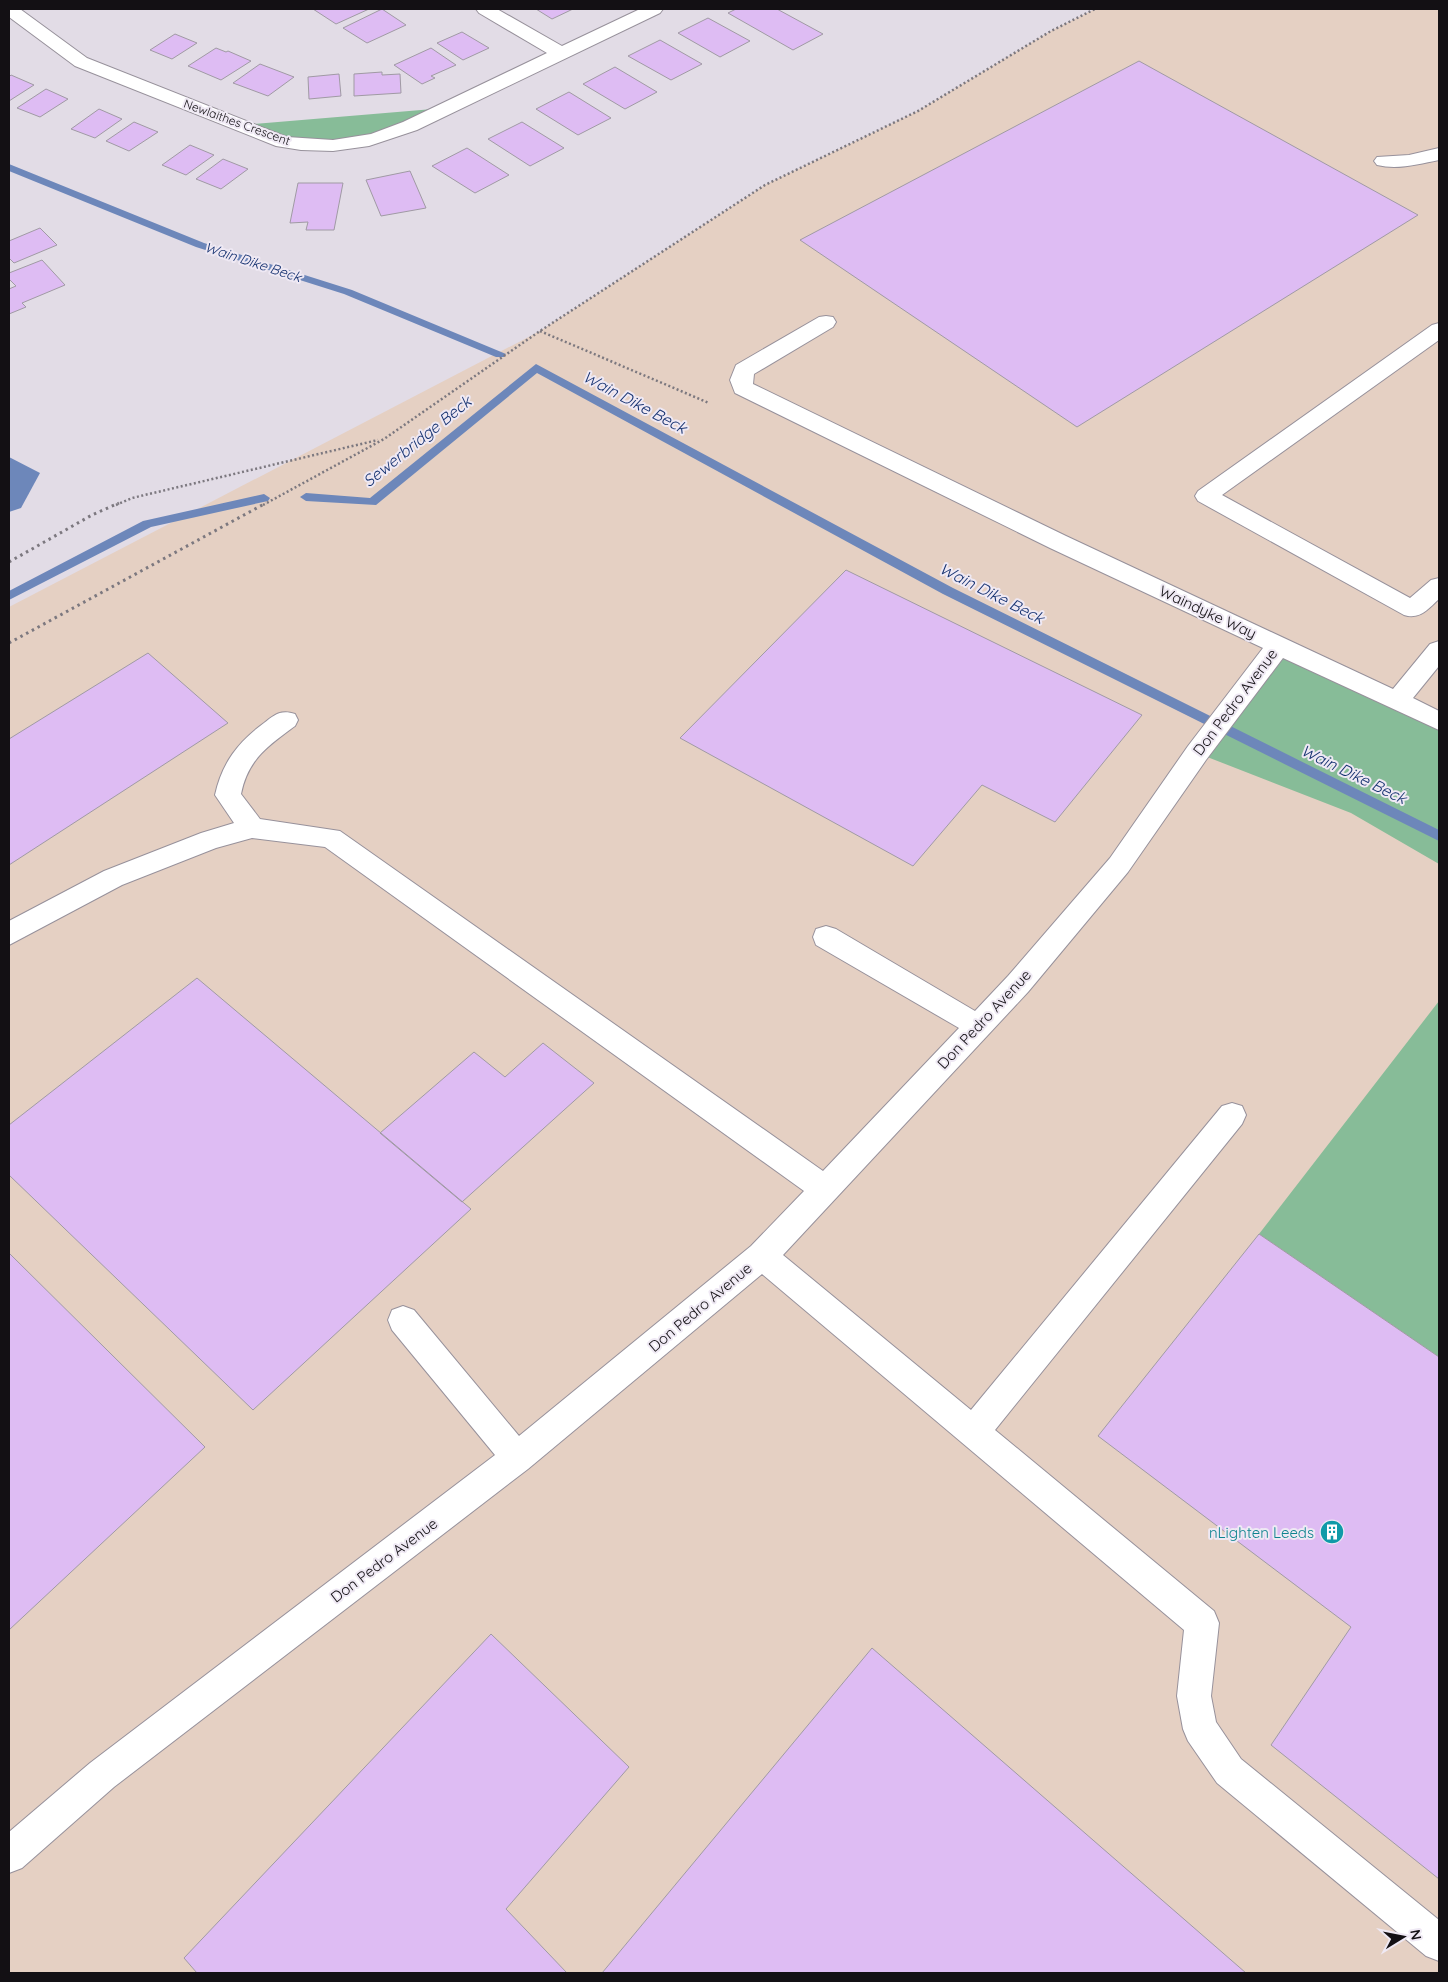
<svg xmlns="http://www.w3.org/2000/svg" width="1448" height="1982" viewBox="0 0 1448 1982" font-family="Quicksand,sans-serif">
  <rect width="100%" height="100%" fill="#e2dce6"/>
  <path fill="#e5d0c3" d="M1095,9H1439V1973H9V607L540,331L765,185L918,111L1051,31Z"/>
  <path fill="#87bc98" d="M445,108L410,126L315,147L241,125Z
    M1279,645L1439,721V864L1351,813L1197,753Z
    M1439,1001V1357L1259,1234Z"/>
  <path fill="#6d87ba" d="M9,457L40,473L21,508L9,512Z"/>
  <g fill="none" stroke-linecap="round" stroke-linejoin="round">
    <path fill="#6d87ba" fill-rule="evenodd" d="M9,164L204,243L352,290L506,354L504,357H496L344,294L196,247L9,171Z
      M536,364L953,588L1439,830V841L943,594L537,373L376,505L306,501L300,497L306,493L370,498Z
      M264,494L270,498L268,501L151,527L9,600V591L143,521Z"/>
  </g>
  <path fill="#debcf3" stroke="#a09aa4" d="M313,9H369L336,24Z
    M382,9L406,25L367,43L343,28Z
    M536,9H573L552,19Z
    M736,9H777L823,34L793,50L728,13Z
    M708,18L750,41L720,57L678,33Z
    M462,32L489,48L463,60L437,43Z
    M175,34L197,43L172,59L150,50Z
    M660,40L702,64L671,80L628,56Z
    M216,48L226,52L228,51L251,61L221,80L188,66Z
    M431,48L456,65L431,76L435,78L422,84L394,65Z
    M1139,61L1418,215L1077,427L800,240Z
    M260,64L294,77L268,96L233,83Z
    M615,67L657,92L625,109L583,84Z
    M382,72V75L400,74L401,93L354,96V74Z
    M339,74L341,96L309,99L308,77Z
    M11,75L34,85L9,101V77Z
    M46,89L68,99L40,117L17,108Z
    M569,92L611,118L578,135L536,109Z
    M99,109L122,119L95,138L71,129Z
    M134,122L158,132L129,151L106,141Z
    M522,122L564,148L530,166L488,139Z
    M190,145L214,155L186,175L162,165Z
    M467,148L509,175L475,193L432,166Z
    M223,159L248,169L221,189L196,179Z
    M410,171L426,208L381,216L366,180Z
    M298,183H343L334,230H306L308,222L290,223Z
    M40,228L57,245L14,263L9,258V241Z
    M42,260L65,285L22,303L26,307L9,314V289L16,286L9,279V273Z
    M846,570L1142,715L1055,822L982,785L913,866L680,738Z
    M148,653L228,723L9,865V739Z
    M197,978L471,1209L253,1410L9,1175V1125Z
    M543,1043L594,1083L462,1202L380,1133L474,1052L505,1077Z
    M1259,1234L1439,1357V1879L1271,1745L1351,1627L1098,1436Z
    M9,1253L205,1447L9,1630Z
    M491,1634L629,1767L506,1909L567,1973H197L184,1958Z
    M872,1648L1246,1973H602Z"/>
  <g fill="none" stroke-linecap="round" stroke-linejoin="round">
    <g stroke="#97919b" stroke-width="2">
      <path id="minor" d="M9,9H20L87,58L287,137L333,140L371,134L403,122L547,53L479,13L476,9H497L562,46L640,9H663L660,13L417,130L369,146L333,151L301,150L276,146L75,66L9,17Z
        M1439,148V160C1419,164 1398,170 1377,165L1374,161L1377,157L1409,155Z
        M826,316L833,317L836,322L833,327L754,374L753,384L1066,536L1393,689L1430,644L1439,641V666L1413,698L1439,711V730L1283,658L1206,760L1128,872L1028,992L783,1255L971,1410L1222,1106L1232,1103L1242,1106L1246,1115L1242,1124L995,1430L1214,1611L1219,1623L1211,1696L1216,1722L1241,1759L1439,1920V1961L1426,1956L1217,1783L1188,1741L1183,1729L1177,1696L1184,1630L762,1274L528,1469L114,1787L22,1868L9,1873V1832L90,1763L495,1455L392,1330L388,1320L392,1310L403,1306L414,1310L519,1436L751,1246L804,1191L325,847L252,838L216,848L122,885L9,945V921L104,871L201,833L234,823L215,795C222,763 238,742 264,723C274,715 281,709 295,714L298,720L295,726C268,746 248,759 241,794L260,819L340,831L823,1171L959,1028L816,945L813,937L816,929L826,926L836,929L975,1011L1008,976L1110,858L1188,746L1263,648L1050,548L735,393L730,380L736,365L819,317Z
        M1439,323V340L1222,495L1410,598L1431,580L1439,578V599C1428,609 1420,620 1404,615L1198,501L1195,496L1198,491L1432,325Z"/>
    </g>
    <path stroke="#7c787f" stroke-width="2.5" stroke-dasharray="2 2.5" stroke-linecap="butt" d="M540,331L709,403
      M116,505L132,498L378,440
      M263,505L384,439L540,331L765,185L918,111L1051,31L1095,9"/>
    <path stroke="#7c787f" stroke-width="3" stroke-dasharray="2.5 4" stroke-linecap="butt" d="M9,562L92,515L119,503
      M9,643L266,503"/>
    <use href="#minor" fill="#fff" fill-rule="evenodd"/>
  </g>
  <defs>
    <g id="building-disc" transform="scale(1.25)"><circle r="9.5" fill="#0f9aa8" stroke="#efe9f4"/><path d="M-4-6H4V6H1V3H-1V6H-4ZM-2.5-4.3h1.7v1.8h-1.7ZM.8-4.3h1.7v1.8H.8ZM-2.5-1h1.7V.8h-1.7ZM.8-1h1.7V.8H.8Z" fill="#fff"/></g>
  </defs>
  <g fill-rule="evenodd">
    <use href="#building-disc" x="1332" y="1532"/>
  </g>
  <g text-anchor="middle" dominant-baseline="central" stroke-width="4" stroke-linejoin="round" paint-order="stroke">
    <g font-size="12" fill="#131014" stroke="#efe9f4">
      <text transform="translate(237 122) rotate(20)">Newlaithes Crescent</text>
    </g>
    <g font-size="14" font-style="italic" fill="#173371" stroke="#efe9f4">
      <text transform="translate(253 262) rotate(18)">Wain Dike Beck</text>
    </g>
    <g font-size="15" fill="#131014" stroke="#efe9f4">
      <text transform="translate(1208 612) rotate(25)">Waindyke Way</text>
      <text transform="translate(1235 702) rotate(-53)">Don Pedro Avenue</text>
      <text transform="translate(984 1019) rotate(-47)">Don Pedro Avenue</text>
      <text transform="translate(700 1307) rotate(-40)">Don Pedro Avenue</text>
      <text transform="translate(384 1560) rotate(-37)">Don Pedro Avenue</text>
    </g>
    <g font-size="15" fill="#0d838f" stroke="#efe9f4" text-anchor="end">
      <text x="1314" y="1532">nLighten Leeds</text>
    </g>
    <g font-size="16" font-style="italic" fill="#173371" stroke="#efe9f4">
      <text transform="translate(635 402) rotate(28)">Wain Dike Beck</text>
      <text transform="translate(417 441) rotate(-39)">Sewerbridge Beck</text>
      <text transform="translate(992 593) rotate(27)">Wain Dike Beck</text>
      <text transform="translate(1354 774) rotate(26)">Wain Dike Beck</text>
    </g>
  </g>
  <rect width="1448" height="1982" fill="none" stroke="#131014" stroke-width="20"/>
  <g transform="translate(1403 1937) rotate(80)" stroke="#efe9f4" stroke-width="4" paint-order="stroke">
  <path d="M0-4L9 19L0 12L-9 19Z" fill="#131014"/>
  <text y="-8" font-size="14" font-weight="bold" text-anchor="middle" fill="#131014">N</text>
  </g>
</svg>
